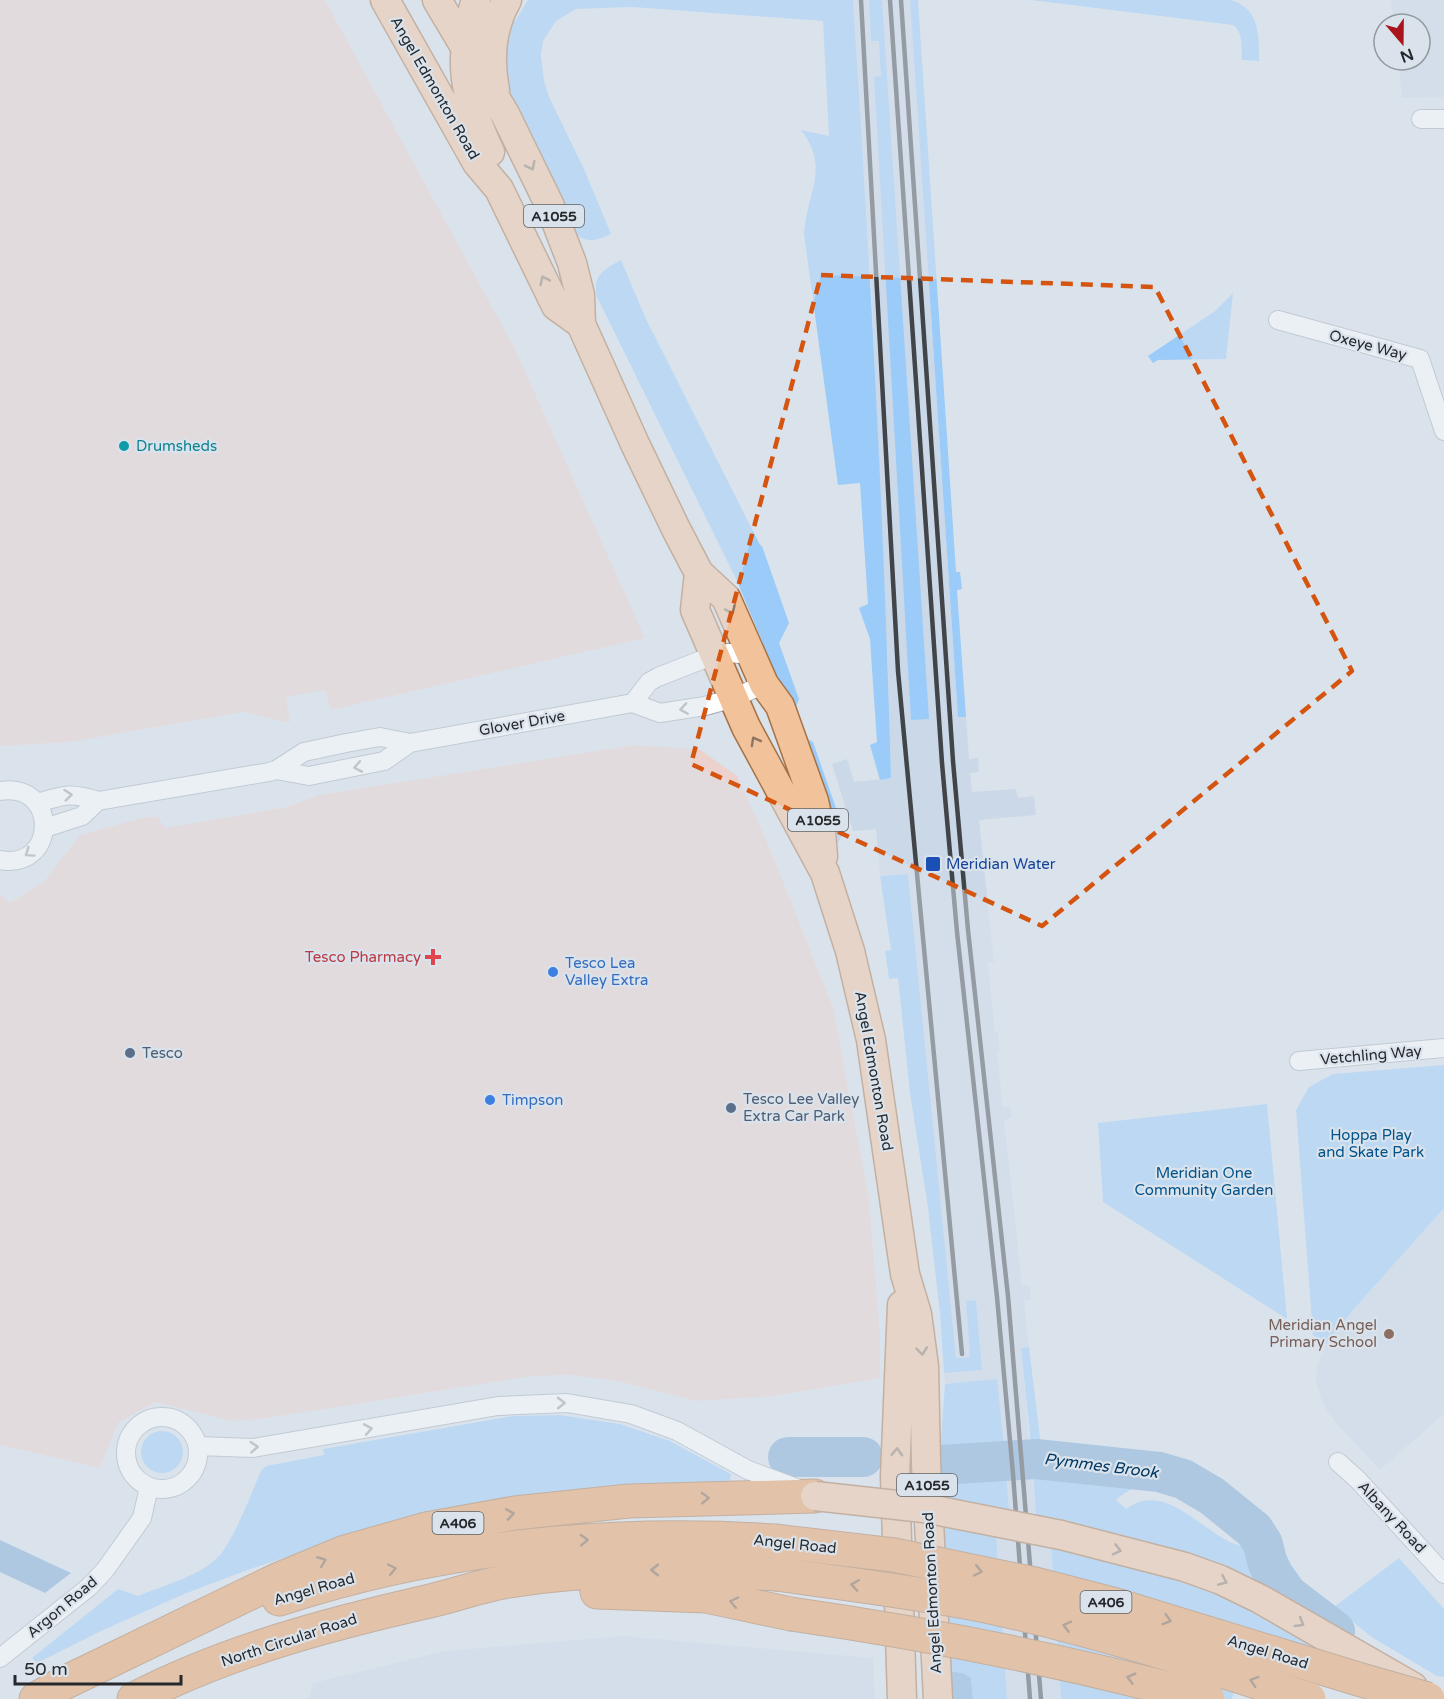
<svg xmlns="http://www.w3.org/2000/svg" width="1444" height="1699" viewBox="0 0 1444 1699" font-family="'Varela Round',sans-serif">
  <rect width="100%" height="100%" fill="#dae3ec"/>
  <path fill="#ecd1cd" d="M0,0H325L514,347L645,638L331,710L325,690L286,697L290,723L244,712L70,742L0,746Z
    M634,745L699,749L737,776L766,839L833,1007L869,1199L880,1335V1378L774,1396L696,1401L618,1381L571,1375L532,1376L261,1419L232,1421L155,1402L118,1423L100,1468L0,1445V894L10,903L45,880L80,835L145,817H158L165,828L286,807L319,795Z"/>
  <path fill="#cad8e7" d="M853,0H910L958,717H966L969,759L978,758L979,772L970,773L972,792L1016,789L1018,798L1034,796L1036,815L979,820L994,962L988,963L995,1032L998,1033L1000,1051L997,1052L1003,1107L1010,1106L1012,1118L1004,1120L1013,1200L1022,1286H1030L1031,1300L1024,1301L1029,1347L1021,1348L1037,1529L1050,1528L1061,1699H1007L996,1532L1011,1531L997,1380L945,1384L944,1373L982,1370L976,1300L966,1301L970,1357L956,1358L908,874L880,876L876,829L853,831L832,764L847,759L854,782L891,778L888,669L871,283Z
    M1391,0H1444V97L1402,98L1398,60H1420V24H1394Z
    M1444,1208V1414L1380,1470L1335,1422L1326,1409L1320,1396L1316,1382L1317,1367L1326,1344L1341,1324Z
    M623,1636L873,1658L875,1699H305L310,1697L313,1683L445,1651Z"/>
  <path fill="#9acbf9" d="M528,0H853C870,259 884,519 891,778L880,780L870,745L877,742L870,639L859,608L868,604L860,483L838,485L804,234C806,193 831,169 801,130L829,136L823,21L632,7L576,9L556,21L543,41L541,55L544,81L549,97L584,169L611,234C593,242 587,244 571,230L500,75L506,17L515,21Z
    M869,0H882L929,719L911,720L874,77L881,76L879,41H871Z
    M910,0H918L956,572H960L962,589L957,590L966,717H958Z
    M1031,0H1231C1260,9 1259,35 1259,61L1242,60C1241,48 1244,33 1233,25Z
    M621,260L645,317L760,545L762,546L789,623L779,643L799,699L793,715L736,579L597,297C592,276 604,269 621,260Z
    M1233,293L1226,359L1158,360L1153,363L1148,356L1215,311Z
    M799,734L813,742L844,831L837,845Z
    M908,874L956,1358L970,1357L966,1301L976,1300L982,1370L944,1373L940,1314L928,1208L910,1093L898,978L889,979L885,951L891,950L880,876Z
    M1444,1065V1208L1354,1309L1326,1344L1313,1335L1296,1110L1309,1087L1333,1074Z
    M1267,1104L1287,1319L1103,1202L1098,1123Z
    M1029,1347L1041,1446L1031,1445L1021,1348Z
    M997,1379L1004,1447L940,1452L945,1384Z
    M560,1415L620,1424L670,1441L731,1474L730,1482L671,1483L597,1488L335,1541L253,1568L184,1594L101,1631L37,1663L32,1658L118,1589L138,1596C162,1586 199,1576 217,1558C232,1544 252,1492 261,1471L266,1466L324,1455L323,1449L513,1416Z
    M141 1452a21 21 0 1 1 42 0a21 21 0 1 1-42 0Z
    M1033,1473L1152,1484C1137,1486 1127,1490 1116,1500L1126,1509C1163,1481 1198,1527 1230,1542C1235,1544 1242,1546 1248,1547C1258,1580 1272,1611 1298,1635C1308,1644 1321,1651 1332,1659L1234,1692L1232,1699H1061L1050,1529H1037Z
    M1006,1475L1011,1531L996,1533L1007,1699H973L971,1678L963,1673L948,1671L938,1481Z
    M1399,1558L1444,1609V1677L1437,1676L1373,1638L1334,1607Z"/>
  <path fill="#7daedc" d="M948,1671L963,1673L971,1678L973,1699H950Z"/>
  <path fill="#78a6d5" d="M0,1540L71,1573L45,1593L0,1572Z"/>
  <g fill="none" stroke-linecap="round" stroke-linejoin="round">
    <path stroke="#78a6d5" stroke-width="40" d="M788,1457H863
      M941,1465L1036,1459L1159,1472L1183,1479L1212,1496L1254,1530L1263,1544L1267,1561L1273,1574L1288,1595L1335,1631"/>
    <g stroke="#a3abb3" stroke-width="20">
      <path id="street" d="M1421,119H1444
        M1278,320L1420,359L1444,431
        M633,703L649,682L658,677L714,655L729,653L751,655
        M276,770L309,776L384,761L410,743
        M0,791C59,781 58,871 0,860
        M37,803C64,795 71,792 98,801L269,772L276,770L304,752L346,743L380,737L410,743L633,703L660,713L705,706L734,698L764,684
        M45,828L82,816L98,801
        M1299,1061L1444,1048
        M126 1453a36 36 0 1 1 72 0a36 36 0 1 1-72 0Z
        M198,1446L253,1448L498,1406L567,1403L631,1414L677,1431L748,1470L799,1489
        M1338,1462L1358,1480L1444,1574
        M0,1658L89,1587L105,1570L142,1518L149,1487"/>
    </g>
    <g stroke="#a57247" stroke-width="31">
      <path id="primary" d="M385,0L477,163L499,189L556,306L581,324
        M437,0L505,114L550,206L572,263L580,295L581,324L635,444L676,529L699,573L726,598L764,684L780,706L814,801L821,832L823,856
        M476,0C456,58 464,97 490,152
        M495,90C489,59 491,28 507,0
        M699,573L695,610L746,727L825,873L850,951L871,1040L905,1274L917,1314L924,1366L926,1463L938,1699
        M1061,1535L1185,1567L1221,1580L1260,1599L1413,1687
        M902,1699L895,1476L902,1305"/>
    </g>
    <g stroke="#a57247" stroke-width="35">
      <path id="highway" d="M597,1592L706,1596L791,1614
        M279,1599C438,1547 608,1530 775,1541
        M36,1699L64,1683L277,1580L345,1552L426,1529L515,1513L629,1501L815,1496
        M134,1699C227,1651 329,1624 430,1601C456,1595 483,1585 509,1581C598,1567 687,1569 776,1574"/>
    </g>
    <use href="#street" stroke="#fff" stroke-width="18"/>
    <use href="#primary" stroke="#f2c29a" stroke-width="28"/>
    <use href="#highway" stroke="#ea9956" stroke-width="33"/>
    <path stroke="#414448" stroke-width="4.5" d="M861,0L898,671L962,1354
      M890,0L942,763L957,932L997,1297L1013,1474L1030,1699
      M901,0L953,761L968,930L1008,1296L1041,1699"/>
    <g stroke="#a57247" stroke-width="31" stroke-linecap="butt">
      <path id="primary-bridge" d="M815,1496L924,1508L1061,1535"/>
    </g>
    <g stroke="#a57247" stroke-width="35" stroke-linecap="butt">
      <path id="highway-bridge" d="M775,1541L894,1555L1035,1584L1116,1605L1358,1679L1428,1699
        M776,1574C841,1583 906,1591 971,1603C1086,1626 1198,1663 1309,1699
        M791,1614C931,1634 1071,1662 1208,1699"/>
    </g>
    <use href="#primary-bridge" stroke="#f2c29a" stroke-width="28"/>
    <use href="#highway-bridge" stroke="#ea9956" stroke-width="33"/>
  </g>
  <defs><path id="oneway-chevron" d="M-2-3.5L2.5 0L-2 3.5" fill="none" stroke-width="1.6" stroke-linecap="round" stroke-linejoin="round" transform="scale(1.5)"/></defs>
  <g stroke="#8c7663">
    <use href="#oneway-chevron" transform="translate(531 166) rotate(64)"/>
    <use href="#oneway-chevron" transform="translate(544 280) rotate(-116)"/>
    <use href="#oneway-chevron" transform="translate(731 610) rotate(66)"/>
    <use href="#oneway-chevron" transform="translate(755 741) rotate(-119)"/>
    <use href="#oneway-chevron" transform="translate(922 1351) rotate(83)"/>
    <use href="#oneway-chevron" transform="translate(897 1452) rotate(-87)"/>
    <use href="#oneway-chevron" transform="translate(1117 1550) rotate(15)"/>
    <use href="#oneway-chevron" transform="translate(1223 1581) rotate(24)"/>
    <use href="#oneway-chevron" transform="translate(1300 1623) rotate(31)"/>
  </g>
  <g stroke="#9d9fa0">
    <use href="#oneway-chevron" transform="translate(684 709) rotate(171)"/>
    <use href="#oneway-chevron" transform="translate(358 767) rotate(169)"/>
    <use href="#oneway-chevron" transform="translate(68 795) rotate(-6)"/>
    <use href="#oneway-chevron" transform="translate(29 853) rotate(145)"/>
    <use href="#oneway-chevron" transform="translate(561 1403)"/>
    <use href="#oneway-chevron" transform="translate(368 1429) rotate(-10)"/>
    <use href="#oneway-chevron" transform="translate(254 1447) rotate(-4)"/>
  </g>
  <g stroke="#7e5b3f">
    <use href="#oneway-chevron" transform="translate(705 1498) rotate(-2)"/>
    <use href="#oneway-chevron" transform="translate(510 1514) rotate(-9)"/>
    <use href="#oneway-chevron" transform="translate(584 1540) rotate(-3)"/>
    <use href="#oneway-chevron" transform="translate(322 1561) rotate(-22)"/>
    <use href="#oneway-chevron" transform="translate(392 1569) rotate(-12)"/>
    <use href="#oneway-chevron" transform="translate(655 1570) rotate(180)"/>
    <use href="#oneway-chevron" transform="translate(978 1571) rotate(12)"/>
    <use href="#oneway-chevron" transform="translate(855 1585) rotate(-171)"/>
    <use href="#oneway-chevron" transform="translate(734 1602) rotate(-168)"/>
    <use href="#oneway-chevron" transform="translate(1167 1620) rotate(17)"/>
    <use href="#oneway-chevron" transform="translate(1067 1626) rotate(-166)"/>
    <use href="#oneway-chevron" transform="translate(1131 1678) rotate(-165)"/>
    <use href="#oneway-chevron" transform="translate(1254 1681) rotate(-162)"/>
  </g>
  <path d="M0 0H1444V1699H0ZM821,275L1155,287L1352,671L1042,926L691,764Z" fill="#dae3ec" fill-opacity=".55" fill-rule="evenodd"/>
  <path fill="none" stroke="#d5540f" stroke-width="4.5" stroke-dasharray="12 8" stroke-linejoin="round" d="M821,275L1155,287L1352,671L1042,926L691,764Z"/>
  <circle fill="#0f9aa8" stroke="#dae3ec" stroke-width="2" cx="124" cy="446" r="6"/>
  <rect fill="#1a4fb4" stroke="#dae3ec" stroke-width="2" x="925" y="856" width="16" height="16" rx="3"/>
  <path fill="#e0444e" stroke="#dae3ec" stroke-width="2" d="M430 948h6v6h6v6h-6v6h-6v-6h-6v-6h6z"/>
  <g fill="#3f7fe0" stroke="#dae3ec" stroke-width="2">
    <circle cx="553" cy="972" r="6"/>
    <circle cx="490" cy="1100" r="6"/>
  </g>
  <g fill="#5c6f8a" stroke="#dae3ec" stroke-width="2">
    <circle cx="130" cy="1053" r="6"/>
    <circle cx="731" cy="1108" r="6"/>
  </g>
  <circle fill="#8d6e63" stroke="#dae3ec" stroke-width="2" cx="1389" cy="1334" r="6"/>
  <g text-anchor="middle" dominant-baseline="central" stroke-width="4.5" stroke-linejoin="round" paint-order="stroke">
    <g fill="#dae3ec" stroke="#5c6166" stroke-width="1.5">
      <rect x="524" y="205" width="60" height="22" rx="4.5"/>
      <rect x="788" y="809" width="60" height="22" rx="4.5"/>
      <rect x="897" y="1474" width="60" height="22" rx="4.5"/>
      <rect x="432.5" y="1512" width="51" height="22" rx="4.5"/>
      <rect x="1080.5" y="1591" width="51" height="22" rx="4.5"/>
    </g>
    <g font-size="14" font-weight="bold" fill="#26292c">
      <text x="554" y="216">A1055</text>
      <text x="818" y="820">A1055</text>
      <text x="927" y="1485">A1055</text>
      <text x="458" y="1523">A406</text>
      <text x="1106" y="1602">A406</text>
    </g>
    <g font-size="15" fill="#26292c" stroke="#dae3ec">
      <text transform="translate(435 88) rotate(60)">Angel Edmonton Road</text>
      <text transform="translate(1368 345) rotate(15)">Oxeye Way</text>
      <text transform="translate(522 723) rotate(-10)">Glover Drive</text>
      <text transform="translate(1371 1055) rotate(-5)">Vetchling Way</text>
      <text transform="translate(874 1071) rotate(80)">Angel Edmonton Road</text>
      <text transform="translate(1392 1517) rotate(47)">Albany Road</text>
      <text transform="translate(795 1544) rotate(6)">Angel Road</text>
      <text transform="translate(314 1589) rotate(-16)">Angel Road</text>
      <text transform="translate(932 1593) rotate(-93)">Angel Edmonton Road</text>
      <text transform="translate(62 1607) rotate(-40)">Argon Road</text>
      <text transform="translate(289 1640) rotate(-18)">North Circular Road</text>
      <text transform="translate(1268 1652) rotate(17)">Angel Road</text>
    </g>
    <g font-size="15" fill="#0d838f" stroke="#dae3ec" text-anchor="start">
      <text x="136" y="446">Drumsheds</text>
    </g>
    <g font-size="15" fill="#164399" stroke="#dae3ec" text-anchor="start">
      <text x="946" y="864">Meridian Water</text>
    </g>
    <g font-size="15" fill="#be3a42" stroke="#dae3ec" text-anchor="end">
      <text x="421" y="957">Tesco Pharmacy</text>
    </g>
    <g font-size="15" fill="#366cbe" stroke="#dae3ec" text-anchor="start">
      <text x="565" y="963">Tesco Lea<tspan x="565" dy="17">Valley Extra</tspan></text>
      <text x="502" y="1100">Timpson</text>
    </g>
    <g font-size="15" fill="#4e5e75" stroke="#dae3ec" text-anchor="start">
      <text x="142" y="1053">Tesco</text>
      <text x="743" y="1099">Tesco Lee Valley<tspan x="743" dy="17">Extra Car Park</tspan></text>
    </g>
    <g font-size="15" fill="#00538b" stroke="#dae3ec">
      <text x="1371" y="1135">Hoppa Play<tspan x="1371" dy="17">and Skate Park</tspan></text>
      <text x="1204" y="1173">Meridian One<tspan x="1204" dy="17">Community Garden</tspan></text>
    </g>
    <g font-size="15" fill="#785e54" stroke="#dae3ec" text-anchor="end">
      <text x="1377" y="1325">Meridian Angel<tspan x="1377" dy="17">Primary School</tspan></text>
    </g>
    <g font-size="16" font-style="italic" fill="#013763" stroke="#dae3ec">
      <text transform="translate(1101 1466) rotate(7)">Pymmes Brook</text>
    </g>
  </g>
  <g transform="translate(1402 42) rotate(160)"><circle r="28" fill="#dae3ec" stroke="#92999f" stroke-width="1.5"/>
  <path d="M0-4.5L10 22L0 15L-10 22Z" fill="#a9141d"/>
  <text y="-9" font-size="16" font-weight="bold" text-anchor="middle" fill="#26292c">N</text>
  </g>
  <path d="M15 1675v9h166v-9" fill="none" stroke="#26292c" stroke-width="3"/>
  <text x="24" y="1675" font-size="18" fill="#26292c" stroke="#dae3ec" stroke-width="4.5" paint-order="stroke">50 m</text>
</svg>
